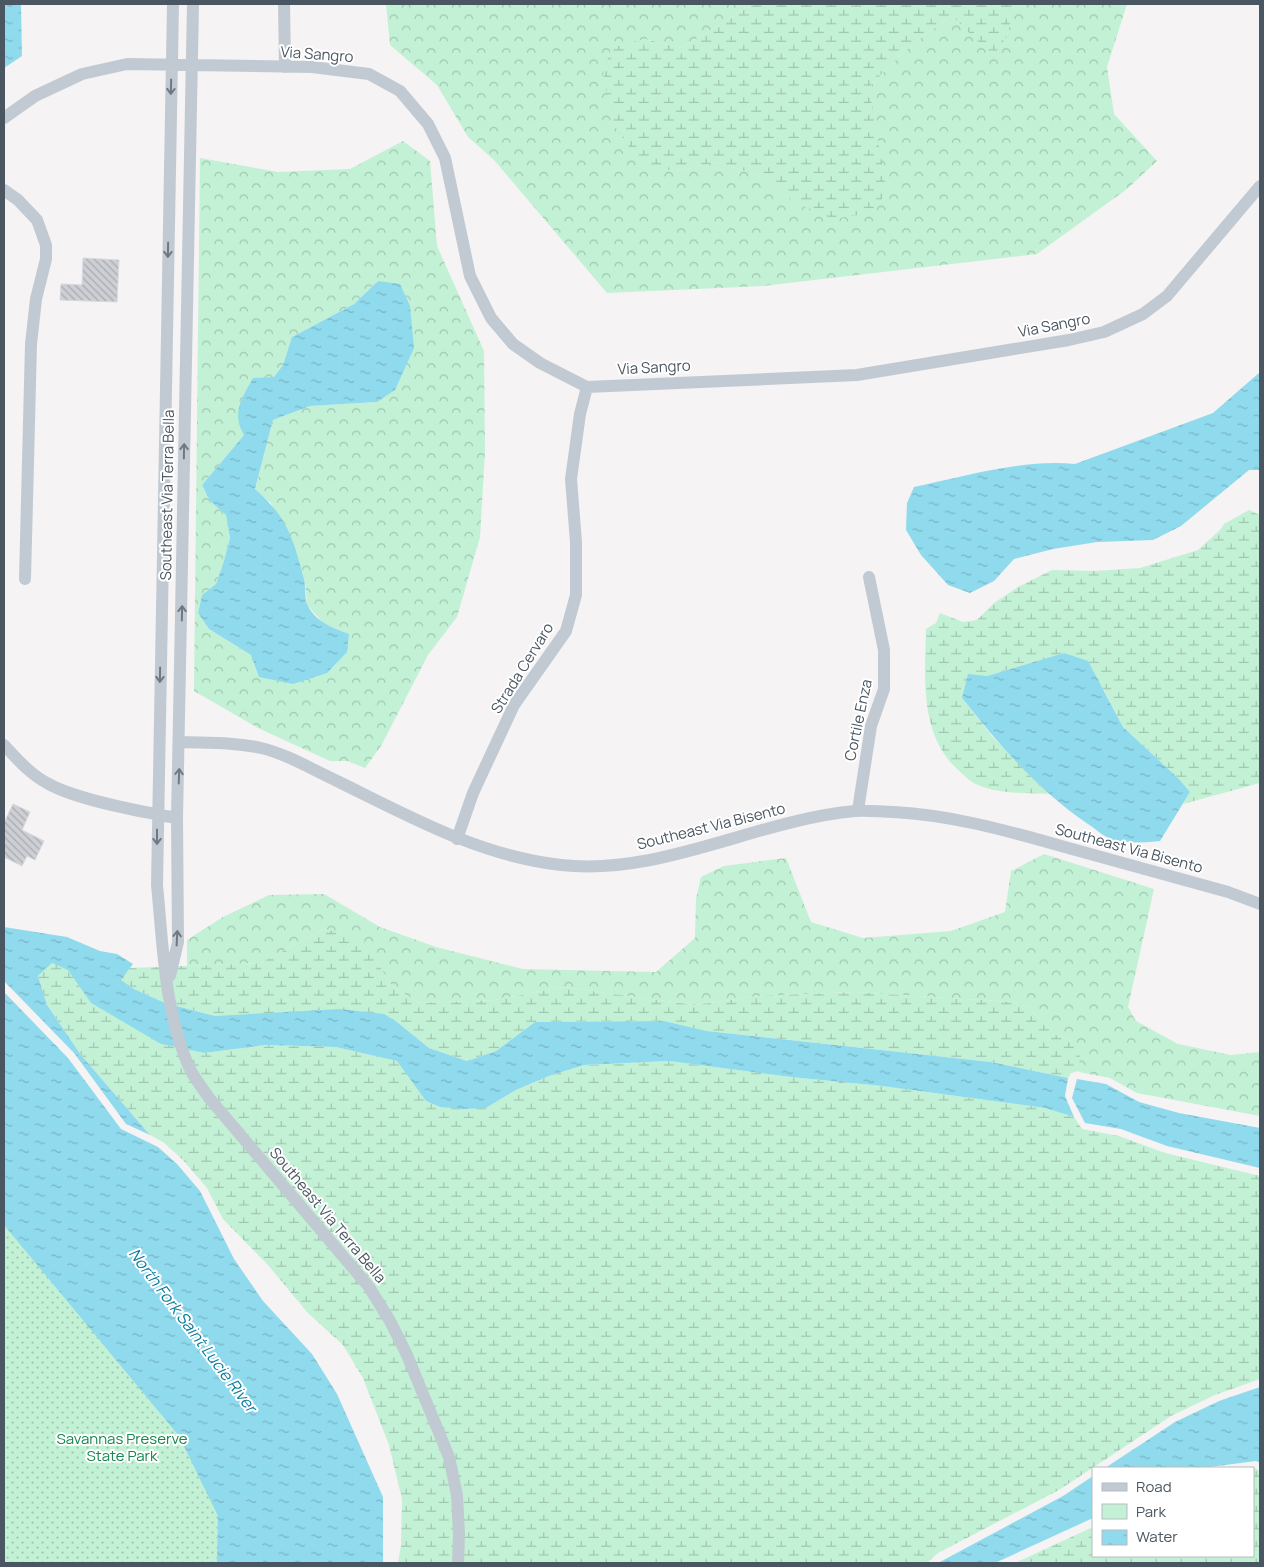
<svg xmlns="http://www.w3.org/2000/svg" width="1264" height="1567" viewBox="0 0 1264 1567" font-family="Manrope,sans-serif">
  <defs>
    <pattern id="green-dots" width="8" height="8" patternUnits="userSpaceOnUse" patternTransform="scale(1.25)"><rect width="8" height="8" fill="#c3f1d5"/><path d="M2 2h.1M6 6h.1" fill="none" stroke="#a0c6b0" stroke-width="1.8" stroke-linecap="round"/></pattern>
    <pattern id="forest-crowns" width="20" height="18" patternUnits="userSpaceOnUse" patternTransform="scale(1.25)"><rect width="20" height="18" fill="#c3f1d5"/><path d="M2 6a3 3 0 1 1 6 0M12 15a3 3 0 1 1 6 0" fill="none" stroke="#a0c6b0"/></pattern>
    <pattern id="wetland-marsh" width="20" height="14" patternUnits="userSpaceOnUse" patternTransform="scale(1.25)"><rect width="20" height="14" fill="#c3f1d5"/><path d="M1 5h8M5 5V1M11 12h8M15 12V8" fill="none" stroke="#a0c6b0"/></pattern>
    <pattern id="water-ripples" width="26" height="14" patternUnits="userSpaceOnUse" patternTransform="scale(1.25)"><rect width="26" height="14" fill="#90daee"/><path d="M2 4q2-2 4 0t4 0M15 11q2-2 4 0t4 0" fill="none" stroke="#78b4c4"/></pattern>
    <pattern id="building-back-hatch" width="6" height="6" patternUnits="userSpaceOnUse" patternTransform="scale(1.25)"><rect width="6" height="6" fill="#cdcfd5"/><path d="M-1 5l2 2M0 0l6 6M5-1l2 2" fill="none" stroke="#a8abb0"/></pattern>
  </defs>
  <rect width="100%" height="100%" fill="#f5f3f3"/>
  <path fill="url(#green-dots)" d="M4,1144L287,1563H4Z"/>
  <path fill="url(#forest-crowns)" fill-rule="evenodd" d="M386,4H760L747,7L682,48L644,39L676,171L719,162L759,176L801,205L875,132L869,88C893,60 920,36 952,16L993,55L1015,4H1127L1107,67L1114,114L1157,161L1127,189L1037,254L763,286L607,293L494,160L468,137L437,85L390,45Z
    M403,141L430,161L437,246L484,351L485,452L480,537L457,617L428,655L381,746L365,768L347,761H330L258,728L194,691L200,158L278,172L350,169ZM378,281L377,402L310,406L273,420L255,490L271,503L305,582L307,605L323,623L348,634L251,655L209,629L198,613L202,595L216,584L223,564L230,538L226,515L210,501L202,485L244,435L274,377L283,365L292,337L354,304Z
    M1044,854L1154,889L1128,1007L1136,1021L1178,1044L1231,1055L1260,1052V1116L1137,1093L1110,1078L1079,1072L1072,1041L1056,1035L1029,1008L1013,1002L854,992L758,996L695,1005L562,987L495,1000L419,1003L392,986L361,938L324,929L261,963L187,966V940L223,917L269,895L324,894L380,927L436,947L523,969L656,972L695,938L696,899L701,877L724,866L786,858L811,922L863,938L951,931L1005,912L1011,871Z"/>
  <path fill="url(#wetland-marsh)" d="M760,4H1015L1007,36L993,56L952,16C920,36 893,60 869,88L887,192L871,213L833,219L801,205L759,176L719,162L676,171L640,163L614,125L603,74L611,48L644,39L682,48L747,7Z
    M1249,510L1260,515V783L1183,804L1190,792L1179,779L1123,727L1104,690L1064,653L987,676L962,698L991,735L1049,794C1025,792 1001,795 978,785C970,782 963,774 957,769C919,733 925,677 926,629L936,623L940,613L963,622L977,620L994,603L1018,587L1052,570L1095,571L1140,568L1198,550L1220,530L1224,524Z
    M324,929L361,937L392,986L419,1003L495,1000L562,987L695,1005L758,996L854,992L1013,1002L1029,1008L1056,1035L1072,1041L1080,1052L1079,1071L1071,1073L1068,1078L991,1062L707,1031L664,1021L535,1022L496,1051L467,1061L429,1048L397,1022L215,1016L165,1003L134,989L120,980L130,968L261,963Z
    M52,963L68,969L91,1003L162,1044L204,1053L266,1045L336,1047L398,1061L426,1101L440,1107L486,1108L516,1090L549,1076L584,1065L669,1061L791,1077L882,1086L1045,1108L1074,1117L1082,1129L1119,1136L1165,1153L1260,1176V1379L1215,1395L1171,1416L1059,1490L938,1553L927,1563H398L401,1545L402,1499L389,1445L363,1378L343,1345L307,1312L268,1265L223,1219L207,1188L182,1159L163,1142L150,1135L81,1055L47,1005L38,976Z
    M1255,1468L1260,1471V1563H1015L1093,1527V1556H1253V1469Z"/>
  <path fill="url(#water-ripples)" d="M4,4H21L22,56L4,68Z
    M378,281L400,284L410,306L414,348L395,390L377,402L310,406L273,420L255,489C288,518 293,538 304,579C306,587 304,599 308,606C316,622 333,628 349,634L347,652L327,673L293,684L259,677L251,655L209,629L198,613L202,595L216,584L223,564L230,538L226,515L210,501L202,485L244,435C231,413 242,398 253,378L274,377L283,365L292,337L354,304Z
    M1260,372V470H1249L1181,526L1153,540L1097,542L1053,549L1014,559L994,581L970,593L948,585L921,555L906,530L907,503L914,487C966,476 1022,459 1075,464L1213,413Z
    M1064,653L1088,661L1123,727L1179,779L1190,792L1160,841C1145,843 1129,843 1114,840C1105,838 1096,829 1088,824C1039,791 999,745 962,698L968,674L987,676Z
    M4,927L67,937L100,951L117,954L133,964L121,980L134,989L165,1003L215,1016L340,1009L384,1014L397,1022L429,1048L467,1061L496,1051L535,1022L664,1021L707,1031L991,1062L1068,1078L1065,1096L1074,1117L1045,1108L882,1086L791,1077L669,1061L584,1065L549,1076L516,1090L486,1108L462,1109L440,1107L426,1101L397,1061L336,1047L266,1045L204,1053L161,1044L91,1003L68,970L52,963L38,976L47,1005L81,1055L150,1135L126,1124L74,1053L4,981Z
    M4,992L68,1058L121,1129L158,1147L177,1164L200,1191L234,1259L263,1301L312,1354L337,1394L383,1497V1563H217L218,1516L179,1436L4,1225Z
    M1077,1079L1106,1084L1139,1102L1179,1113L1260,1128V1168L1167,1146L1121,1129L1085,1123L1072,1098Z
    M1260,1387V1463L1256,1461L1202,1468H1105L1175,1422L1219,1401Z
    M1093,1476V1518L995,1563H938L1063,1496Z"/>
  <path fill="url(#building-back-hatch)" stroke="#d7d9de" d="M83,258L119,260L117,302L60,300L61,284L82,285Z
    M13,804L30,812L22,830L44,841L35,860L27,856L22,866L4,857V823Z"/>
  <g fill="none" stroke-linecap="round" stroke-linejoin="round">
    <path stroke="#c1cad2" stroke-width="12" d="M173,4L157,885C163,945 164,1010 189,1067C194,1078 203,1089 210,1099L369,1287L390,1321L407,1355L449,1457L457,1495L459,1535L458,1563
      M284,4L285,67
      M4,118L35,96L82,74L127,64L312,67L369,74L400,91L428,124L445,158L470,276L491,318L513,344L540,363L587,387L857,375L1069,340L1104,332L1143,314L1167,296L1260,186
      M4,190L18,200L37,220L46,245V259L36,299L31,344L25,579
      M180,742C207,743 235,742 261,748C287,754 313,770 337,781C409,816 479,856 561,865C662,876 756,820 855,811C868,810 881,812 894,812C949,815 1001,829 1054,844C1112,860 1170,876 1228,892L1260,904
      M4,745C17,759 30,774 47,783C76,800 143,812 177,818
      M858,810L871,726L884,689V650L869,577
      M457,839L473,793L514,705L566,631L576,595V542L571,479L580,414L587,387
      M170,976L178,942L177,818L193,4"/>
  </g>
  <defs><path id="oneway-shaft" d="M-6 0H5M1.5-3L5.5 0L1.5 3" fill="none" stroke-width="1.6" stroke-linecap="round" stroke-linejoin="round" transform="scale(1.25)"/></defs>
  <g stroke="#6e7983">
    <use href="#oneway-shaft" transform="translate(171 87) rotate(91)"/>
    <use href="#oneway-shaft" transform="translate(168 250) rotate(91)"/>
    <use href="#oneway-shaft" transform="translate(184 451) rotate(-89)"/>
    <use href="#oneway-shaft" transform="translate(182 613) rotate(-89)"/>
    <use href="#oneway-shaft" transform="translate(160 675) rotate(91)"/>
    <use href="#oneway-shaft" transform="translate(179 776) rotate(-88)"/>
    <use href="#oneway-shaft" transform="translate(157 837) rotate(90)"/>
    <use href="#oneway-shaft" transform="translate(177 938) rotate(-87)"/>
  </g>
  <g text-anchor="middle" dominant-baseline="central" stroke-width="4" stroke-linejoin="round" paint-order="stroke">
    <g font-size="15" fill="#4a5661" stroke="#fff">
      <text transform="translate(317 54) rotate(4)">Via Sangro</text>
      <text transform="translate(1054 325) rotate(-11)">Via Sangro</text>
      <text transform="translate(654 367) rotate(-3)">Via Sangro</text>
      <text transform="translate(167 495) rotate(-89)">Southeast Via Terra Bella</text>
      <text transform="translate(522 668) rotate(-58)">Strada Cervaro</text>
      <text transform="translate(858 720) rotate(-78)">Cortile Enza</text>
      <text transform="translate(711 826) rotate(-14)">Southeast Via Bisento</text>
      <text transform="translate(1129 848) rotate(15)">Southeast Via Bisento</text>
      <text transform="translate(328 1215) rotate(50)">Southeast Via Terra Bella</text>
    </g>
    <g font-size="15" fill="#17864f" stroke="#fff">
      <text x="122" y="1438">Savannas Preserve<tspan x="122" dy="17">State Park</tspan></text>
    </g>
    <g font-size="16" font-style="italic" fill="#0c7c9b" stroke="#fff">
      <text transform="translate(193 1330) rotate(53)">North Fork Saint Lucie River</text>
    </g>
  </g>
  <rect width="1264" height="1567" fill="none" stroke="#4a5661" stroke-width="10"/>
  <rect x="1092" y="1467" width="162" height="90" fill="#ffffff" stroke="#b7bbc0"/>
  <rect x="1102" y="1483" width="25" height="8" fill="#c1cad2" stroke="#b7bbc0"/>
  <text x="1136" y="1492" font-size="15" fill="#4a5661">Road</text>
  <rect x="1102" y="1504" width="25" height="15" fill="#c3f1d5" stroke="#b7bbc0"/>
  <text x="1136" y="1517" font-size="15" fill="#4a5661">Park</text>
  <rect x="1102" y="1530" width="25" height="15" fill="url(#water-ripples)" stroke="#b7bbc0"/>
  <text x="1136" y="1542" font-size="15" fill="#4a5661">Water</text>
</svg>
